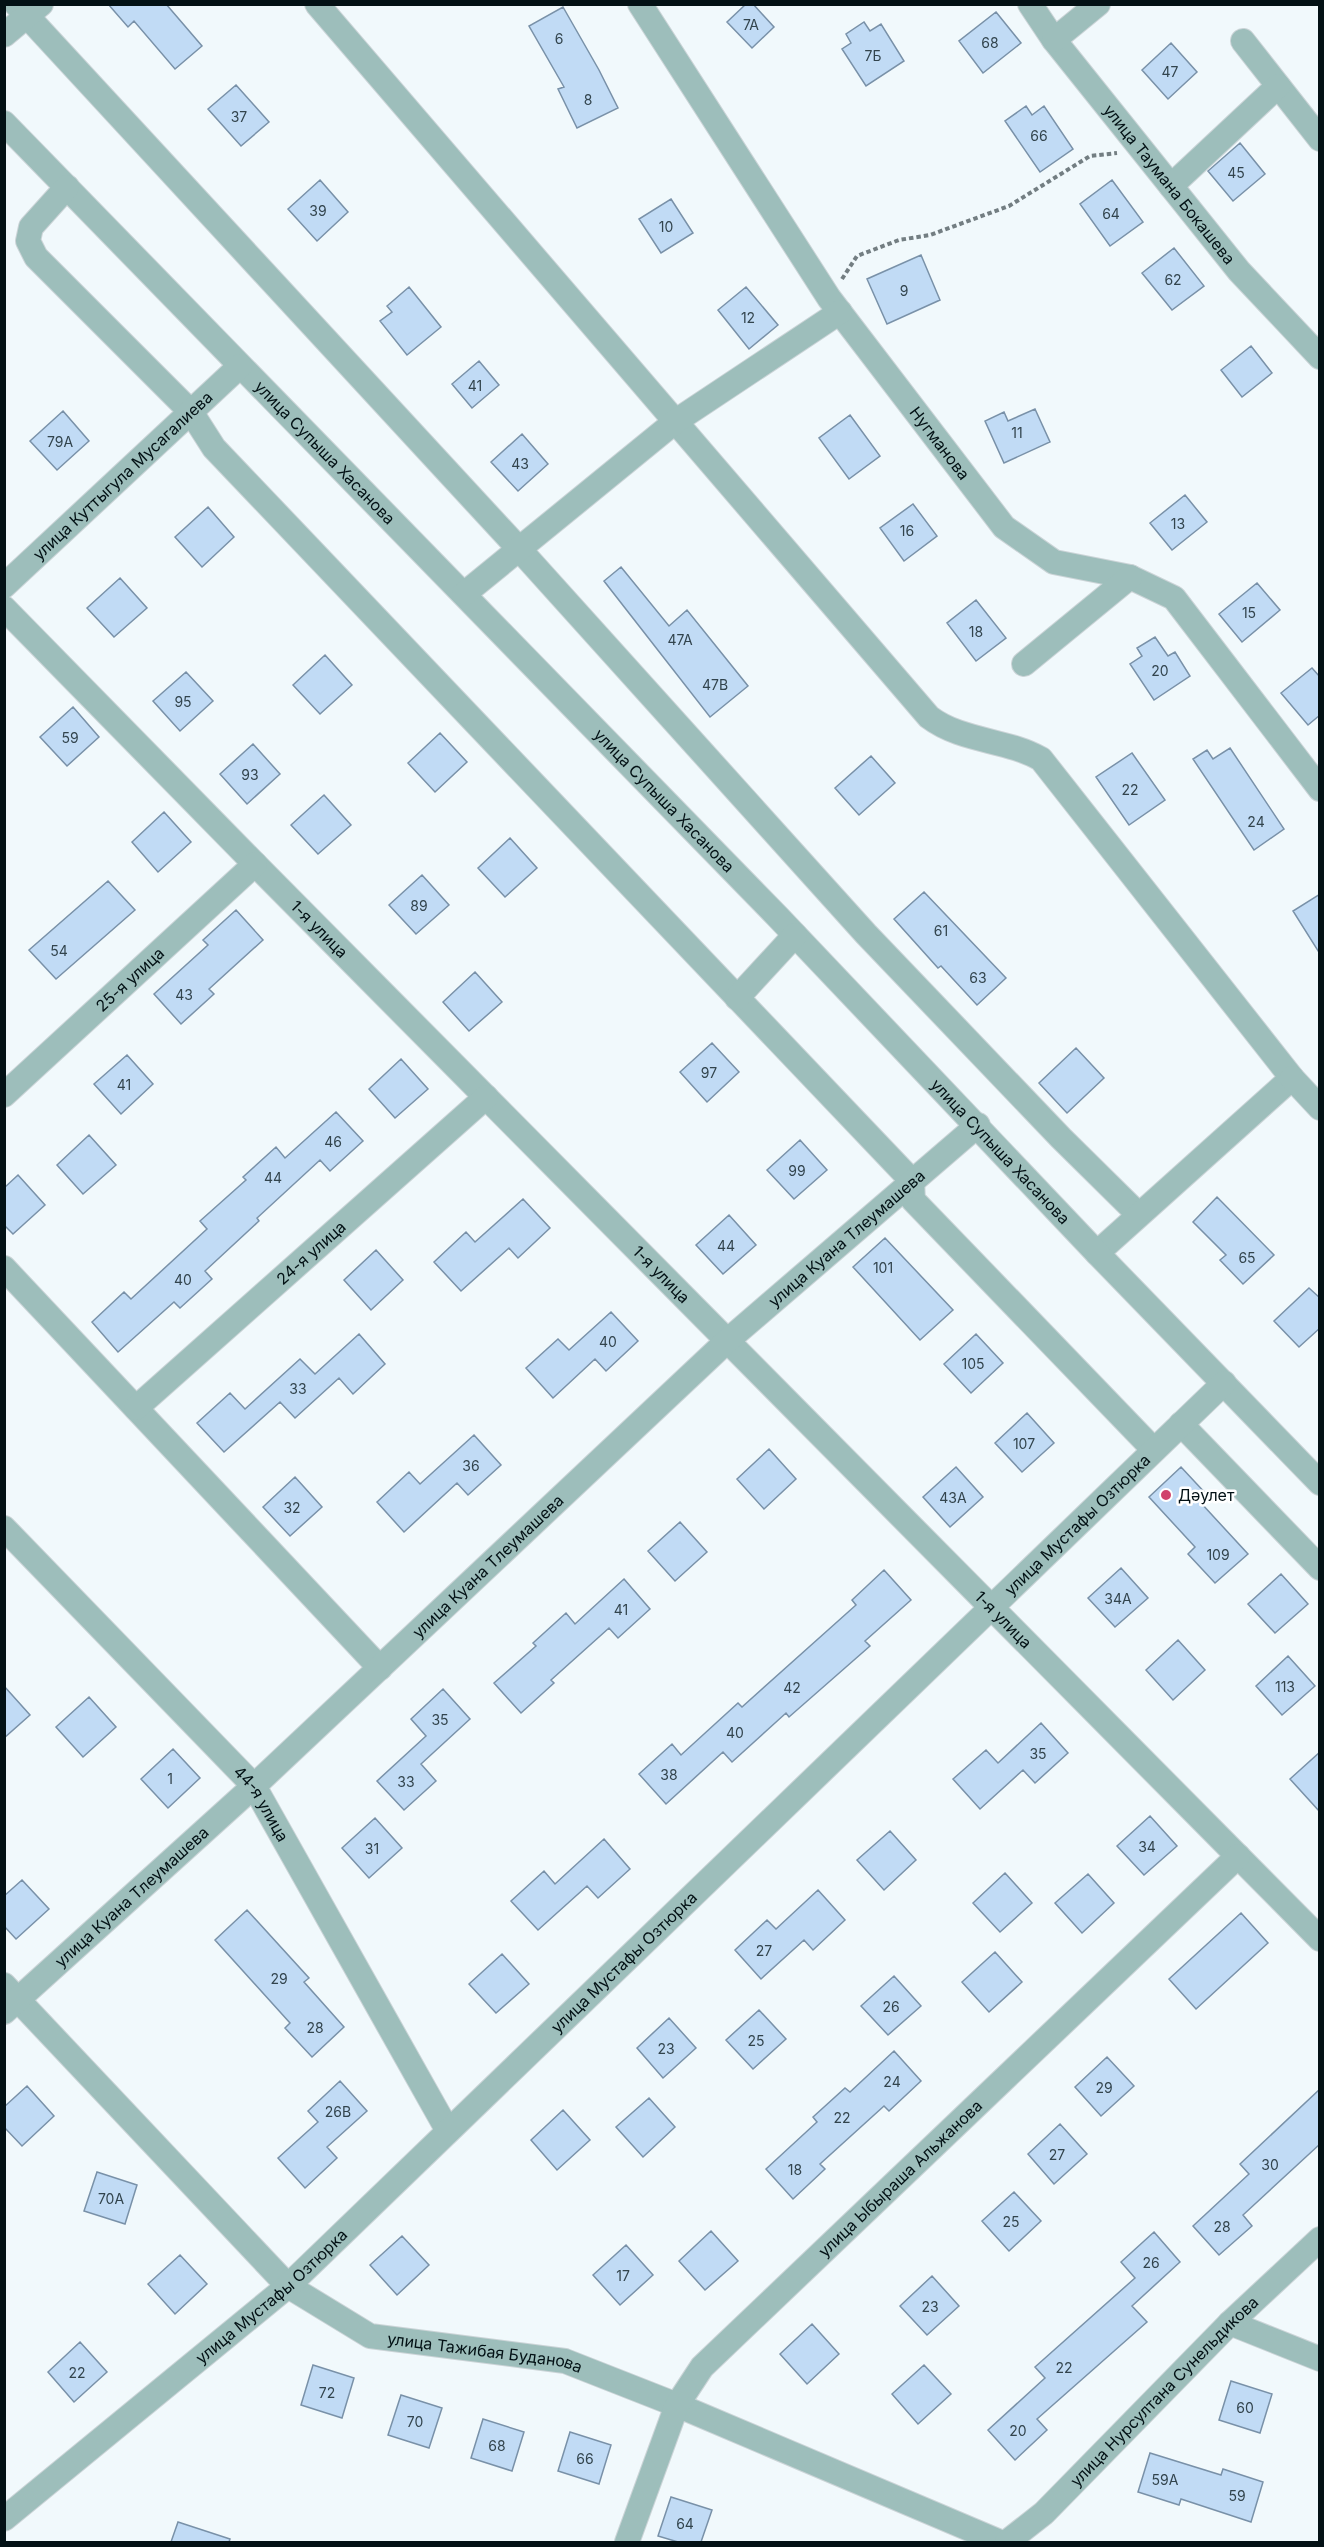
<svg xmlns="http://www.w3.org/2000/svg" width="1324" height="2547" viewBox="0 0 1324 2547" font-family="Inter,sans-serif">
  <rect width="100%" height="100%" fill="#f1f9fc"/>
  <path fill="#c1dbf5" stroke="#7991a8" stroke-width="1.5" d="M108,4H166L202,46L175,69L134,21L128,27Z
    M746,4H753L774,27L752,48L727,22Z
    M563,7L599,70L618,108L577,128L558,89L564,87L529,26Z
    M996,12L1021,43L983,73L959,41Z
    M864,22L870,31L881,24L904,61L866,86L842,49L851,43L846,34Z
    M1171,43L1197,72L1168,99L1142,70Z
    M236,85L269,122L241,146L208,109Z
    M1026,106L1032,115L1044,106L1073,149L1040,172L1005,121Z
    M1240,143L1265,174L1233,201L1208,171Z
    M320,180L348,212L317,241L288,209Z
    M1112,180L1143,222L1110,246L1080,204Z
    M671,199L693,233L661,253L639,219Z
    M1174,248L1204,286L1172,310L1142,273Z
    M921,255L940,300L887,324L867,279Z
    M409,287L441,327L407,355L380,321L392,312L387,306Z
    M746,287L778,325L749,349L718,310Z
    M1251,346L1272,373L1242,397L1221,370Z
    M479,361L499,385L472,408L452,384Z
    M1035,409L1050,442L1004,463L985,421L1004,412L1008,421Z
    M63,411L89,441L57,470L30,441Z
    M850,415L880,456L849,479L819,438Z
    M522,434L548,464L518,491L491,462Z
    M1185,495L1207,522L1172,550L1150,523Z
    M913,504L937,536L904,561L880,528Z
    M208,507L234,537L202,567L175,537Z
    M621,567L669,626L687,610L748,686L710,717L604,581Z
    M120,578L147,608L114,637L87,608Z
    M1257,583L1280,610L1242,642L1219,614Z
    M976,600L1006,638L976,661L947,623Z
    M1155,637L1168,656L1175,652L1190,676L1154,700L1130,664L1142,656L1137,648Z
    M325,655L352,685L320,714L293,685Z
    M1312,668L1320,677V715L1308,725L1281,693Z
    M186,672L213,701L180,731L153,701Z
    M73,707L99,737L67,766L40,737Z
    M440,733L467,762L435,792L408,763Z
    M253,744L280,774L247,804L220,774Z
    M1230,748L1284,829L1254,850L1193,759L1207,750L1213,759Z
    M1132,753L1165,800L1129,825L1096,777Z
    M871,756L895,783L859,815L835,788Z
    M324,795L351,825L318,854L291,825Z
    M164,812L191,842L158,872L132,842Z
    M510,838L537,868L505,897L478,868Z
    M422,875L449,905L416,934L389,905Z
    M108,881L135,910L56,979L29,950Z
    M924,892L1006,978L977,1005L941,966L938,968L894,919Z
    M1320,894V954L1293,911Z
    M236,910L263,940L209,989L214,994L181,1024L154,994L208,945L203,940Z
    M475,972L502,1002L469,1031L443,1002Z
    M712,1043L739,1072L707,1102L680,1072Z
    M1076,1048L1104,1078L1067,1113L1039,1083Z
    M127,1055L153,1084L121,1114L94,1084Z
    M401,1059L428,1089L395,1118L369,1089Z
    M336,1112L363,1141L330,1171L320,1160L257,1218L259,1221L205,1271L212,1279L180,1308L174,1302L118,1352L92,1322L124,1292L131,1299L207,1229L200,1221L246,1180L243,1177L276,1147L285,1158Z
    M89,1135L116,1165L83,1194L57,1165Z
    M800,1140L827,1170L794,1199L767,1170Z
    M18,1175L45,1205L13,1234L4,1225V1188Z
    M1217,1197L1274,1255L1243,1284L1220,1260L1226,1255L1193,1222Z
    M523,1199L550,1228L518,1258L509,1248L461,1291L434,1262L466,1232L475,1242Z
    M729,1215L756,1245L723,1274L696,1245Z
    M885,1238L953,1310L920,1340L853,1267Z
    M376,1250L403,1280L371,1310L344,1280Z
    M1309,1288L1320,1298V1328L1299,1347L1274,1321Z
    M611,1312L638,1341L606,1371L595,1359L553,1398L526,1368L558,1339L569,1350Z
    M359,1334L385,1364L353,1394L339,1378L295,1418L280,1402L224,1452L197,1423L230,1393L245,1409L300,1359L315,1374Z
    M976,1334L1003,1363L971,1393L944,1364Z
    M1027,1413L1054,1443L1022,1472L995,1443Z
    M474,1435L501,1465L468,1495L457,1483L404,1532L377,1502L409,1472L420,1484Z
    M769,1449L796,1479L764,1509L737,1479Z
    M956,1467L983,1497L950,1527L923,1497Z
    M1181,1467L1208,1496L1201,1503L1248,1554L1215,1583L1188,1554L1195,1547L1149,1497Z
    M295,1477L322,1507L290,1536L263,1507Z
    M680,1522L707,1552L675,1581L648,1551Z
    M1121,1568L1148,1598L1115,1627L1088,1598Z
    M884,1570L911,1600L865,1641L870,1646L789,1717L786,1713L732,1762L723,1752L666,1804L639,1774L672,1744L681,1755L738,1703L742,1707L856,1605L852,1600Z
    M1281,1574L1308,1604L1275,1633L1248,1604Z
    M624,1579L650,1609L618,1638L609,1628L551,1680L554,1683L521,1713L494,1683L536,1646L533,1643L566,1613L575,1624Z
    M1178,1640L1205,1670L1173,1700L1146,1670Z
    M1288,1656L1315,1686L1282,1715L1256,1686Z
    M4,1686L30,1715L4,1738Z
    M443,1689L470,1719L421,1764L436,1781L404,1810L377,1781L426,1736L411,1719Z
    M89,1697L116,1727L83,1757L56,1727Z
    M1041,1723L1068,1753L1035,1783L1023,1770L980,1809L953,1779L986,1750L998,1763Z
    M173,1749L200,1778L168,1808L141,1779Z
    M1320,1752V1812L1290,1779Z
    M1150,1816L1177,1846L1144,1875L1117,1846Z
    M375,1818L402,1848L369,1878L342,1848Z
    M890,1831L916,1860L884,1890L857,1860Z
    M604,1839L630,1869L598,1898L587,1886L538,1930L511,1901L544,1871L555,1884Z
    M1005,1873L1032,1903L1000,1932L973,1903Z
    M1088,1874L1114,1903L1082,1933L1055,1903Z
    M22,1880L49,1909L16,1939L4,1926V1896Z
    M818,1890L845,1920L813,1950L804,1940L761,1979L735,1950L767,1920L776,1929Z
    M247,1910L309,1978L304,1982L344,2027L312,2057L285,2028L290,2023L215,1940Z
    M1241,1913L1268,1943L1196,2009L1169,1979Z
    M995,1952L1022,1982L989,2012L962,1982Z
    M502,1954L529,1984L496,2013L469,1984Z
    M894,1976L921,2006L888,2035L861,2006Z
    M759,2010L786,2039L753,2069L726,2040Z
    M669,2018L696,2048L663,2078L637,2048Z
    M894,2051L921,2081L889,2111L884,2106L820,2164L825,2169L793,2199L766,2169L817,2122L813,2117L845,2088L850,2092Z
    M1107,2057L1134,2086L1101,2116L1075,2087Z
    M340,2081L367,2111L327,2147L337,2158L305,2188L278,2158L318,2122L308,2111Z
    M27,2086L54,2116L22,2146L4,2127V2107Z
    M1320,2089V2144L1243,2215L1252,2226L1219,2255L1193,2226L1249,2174L1240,2164Z
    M649,2098L675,2127L643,2157L616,2127Z
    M563,2110L590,2140L557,2170L531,2140Z
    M1060,2124L1087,2154L1054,2184L1028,2154Z
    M97,2172L137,2185L125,2224L84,2211Z
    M1014,2192L1041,2221L1009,2251L982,2221Z
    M711,2231L738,2261L705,2290L679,2261Z
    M1154,2232L1180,2262L1132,2306L1147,2322L1037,2419L1047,2430L1015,2460L988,2430L1045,2378L1035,2367L1135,2278L1121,2262Z
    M402,2236L429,2265L397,2295L370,2265Z
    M626,2245L653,2275L620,2305L593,2275Z
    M180,2255L207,2284L175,2314L148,2284Z
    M932,2276L959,2306L927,2335L900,2306Z
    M812,2324L839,2354L807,2384L780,2354Z
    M80,2342L107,2372L74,2402L48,2372Z
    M313,2365L354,2378L342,2418L301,2405Z
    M924,2365L951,2394L918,2424L892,2394Z
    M1231,2381L1272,2394L1260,2433L1219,2420Z
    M401,2395L442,2408L429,2448L388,2435Z
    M483,2419L524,2432L512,2471L471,2458Z
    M570,2432L611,2445L599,2484L558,2471Z
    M1150,2453L1221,2475L1223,2469L1263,2482L1251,2522L1181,2499L1179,2505L1138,2492Z
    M671,2497L712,2510L701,2542H678L658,2536Z
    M178,2522L230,2539L229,2542H171Z"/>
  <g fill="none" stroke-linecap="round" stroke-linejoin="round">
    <g stroke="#cbd4d7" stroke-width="26">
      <g id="minor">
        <path d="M16,4L520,550L866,934L1061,1138L1138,1214"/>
        <path d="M317,4L929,717C962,742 1006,739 1041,759L1292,1078L1097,1253"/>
        <path id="s1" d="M640,4L829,298L1004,527L1054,562L1130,577L1174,598L1320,789"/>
        <path id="s2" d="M1030,4L1054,40L1239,271L1320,357"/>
        <path d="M4,35L41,4"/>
        <path d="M1054,40L1098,4"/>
        <path d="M1243,41L1320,139"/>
        <path id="s3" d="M4,123L778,917L1097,1253L1320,1483"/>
        <path d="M1171,186L1278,86"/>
        <path d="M67,187L31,227L28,241L36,257L191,412L214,448L912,1181L913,1200L1154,1450"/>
        <path id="s4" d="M4,586L240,366"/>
        <path d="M464,594L676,421L840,312"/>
        <path id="s5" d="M4,608L255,864L1320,1939"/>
        <path d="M1024,664L1130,577"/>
        <path d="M737,998L795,935"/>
        <path d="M1292,1078L1320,1108"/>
        <path id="s6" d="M4,1095L255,864"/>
        <path d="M4,1268L380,1668"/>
        <path id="s7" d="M136,1408L486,1097"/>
        <path d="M1181,1424L1320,1568"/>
        <path id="s8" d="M4,1528L254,1786L448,2131"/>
        <path id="s9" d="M4,1985L288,2286L370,2336L565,2361L677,2405L1000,2542"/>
        <path id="s10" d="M4,2012L254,1786L727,1341L978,1125"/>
        <path d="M1230,2323L1320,2359"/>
        <path id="s11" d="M4,2519L288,2286L1224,1383"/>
        <path id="s12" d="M627,2542L677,2405L702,2367L1238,1856"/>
        <path id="s13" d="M1007,2542L1044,2513L1230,2323L1320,2239"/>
      </g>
    </g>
    <path stroke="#737e82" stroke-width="4" stroke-dasharray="4.5 3" stroke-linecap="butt" d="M842,279L857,256L899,240L930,235L1009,206L1090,156L1117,153"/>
    <use href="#minor" stroke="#9dbebb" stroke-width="24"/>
  </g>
  <circle fill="#d0426b" stroke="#fff" stroke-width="2" cx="1166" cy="1495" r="6"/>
  <g text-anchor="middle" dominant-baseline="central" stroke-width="5" stroke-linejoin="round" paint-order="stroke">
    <g font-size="14" fill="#32444d">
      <text x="751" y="24">7А</text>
      <text x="559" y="38">6</text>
      <text x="990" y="42">68</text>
      <text x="873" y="55">7Б</text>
      <text x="1170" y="71">47</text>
      <text x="588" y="99">8</text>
      <text x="239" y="116">37</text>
      <text x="1039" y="135">66</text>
      <text x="1236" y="172">45</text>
      <text x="318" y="210">39</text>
      <text x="1111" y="213">64</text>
      <text x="666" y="226">10</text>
      <text x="1173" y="279">62</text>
      <text x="904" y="290">9</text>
      <text x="748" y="317">12</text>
      <text x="475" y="385">41</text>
      <text x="1017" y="432">11</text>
      <text x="60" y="441">79А</text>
      <text x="520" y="463">43</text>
      <text x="1178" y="523">13</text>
      <text x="907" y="530">16</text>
      <text x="1249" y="612">15</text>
      <text x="976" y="631">18</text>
      <text x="680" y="639">47А</text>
      <text x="1160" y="670">20</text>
      <text x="715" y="684">47В</text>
      <text x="183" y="701">95</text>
      <text x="70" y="737">59</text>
      <text x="250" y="774">93</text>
      <text x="1130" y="789">22</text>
      <text x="1256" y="821">24</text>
      <text x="419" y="905">89</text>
      <text x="941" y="930">61</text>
      <text x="59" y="950">54</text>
      <text x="978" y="977">63</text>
      <text x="184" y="994">43</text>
      <text x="709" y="1072">97</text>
      <text x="124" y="1084">41</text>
      <text x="333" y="1141">46</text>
      <text x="797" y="1170">99</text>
      <text x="273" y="1177">44</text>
      <text x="726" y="1245">44</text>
      <text x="1247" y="1257">65</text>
      <text x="883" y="1267">101</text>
      <text x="183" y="1279">40</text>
      <text x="608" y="1341">40</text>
      <text x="973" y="1363">105</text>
      <text x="298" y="1388">33</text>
      <text x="1024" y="1443">107</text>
      <text x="471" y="1465">36</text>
      <text x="953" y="1497">43А</text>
      <text x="292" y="1507">32</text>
      <text x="1218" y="1554">109</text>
      <text x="1118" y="1598">34А</text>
      <text x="621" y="1609">41</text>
      <text x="1285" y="1686">113</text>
      <text x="792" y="1687">42</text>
      <text x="440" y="1719">35</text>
      <text x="735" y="1732">40</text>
      <text x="1038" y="1753">35</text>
      <text x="669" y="1774">38</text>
      <text x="170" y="1778">1</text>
      <text x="406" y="1781">33</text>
      <text x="1147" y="1846">34</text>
      <text x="372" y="1848">31</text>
      <text x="764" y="1950">27</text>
      <text x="279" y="1978">29</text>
      <text x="891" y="2006">26</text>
      <text x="315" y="2027">28</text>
      <text x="756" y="2040">25</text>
      <text x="666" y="2048">23</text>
      <text x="892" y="2081">24</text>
      <text x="1104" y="2087">29</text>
      <text x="338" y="2111">26В</text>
      <text x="842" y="2117">22</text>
      <text x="1057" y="2154">27</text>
      <text x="1270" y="2164">30</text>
      <text x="795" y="2169">18</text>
      <text x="111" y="2198">70А</text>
      <text x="1011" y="2221">25</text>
      <text x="1222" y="2226">28</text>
      <text x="1151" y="2262">26</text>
      <text x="623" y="2275">17</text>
      <text x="930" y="2306">23</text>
      <text x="1064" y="2367">22</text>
      <text x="77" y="2372">22</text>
      <text x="327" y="2392">72</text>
      <text x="1245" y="2407">60</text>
      <text x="415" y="2421">70</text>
      <text x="1018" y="2430">20</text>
      <text x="497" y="2445">68</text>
      <text x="585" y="2458">66</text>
      <text x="1165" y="2479">59А</text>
      <text x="1237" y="2495">59</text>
      <text x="685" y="2523">64</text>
    </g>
    <g font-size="16" fill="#031115" stroke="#fff">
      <text stroke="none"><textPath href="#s2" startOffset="228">улица Таумана Бокашева</textPath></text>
      <text stroke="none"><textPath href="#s1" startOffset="532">Нугманова</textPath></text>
      <text stroke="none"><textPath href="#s3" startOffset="460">улица Супыша Хасанова</textPath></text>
      <text stroke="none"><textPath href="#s4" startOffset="162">улица Куттыгула Мусагалиева</textPath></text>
      <text stroke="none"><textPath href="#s3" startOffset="946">улица Супыша Хасанова</textPath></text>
      <text stroke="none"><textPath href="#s5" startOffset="450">1-я улица</textPath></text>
      <text stroke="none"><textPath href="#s6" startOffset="171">25-я улица</textPath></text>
      <text stroke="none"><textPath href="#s3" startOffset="1432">улица Супыша Хасанова</textPath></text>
      <text stroke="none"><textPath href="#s10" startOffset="1144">улица Куана Тлеумашева</textPath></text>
      <text stroke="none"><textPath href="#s7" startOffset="234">24-я улица</textPath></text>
      <text stroke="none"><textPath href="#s5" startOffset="936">1-я улица</textPath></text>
      <text stroke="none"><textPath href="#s11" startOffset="1464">улица Мустафы Озтюрка</textPath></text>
      <text stroke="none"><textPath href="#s10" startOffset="658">улица Куана Тлеумашева</textPath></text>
      <text stroke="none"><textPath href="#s5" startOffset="1422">1-я улица</textPath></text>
      <text stroke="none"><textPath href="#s8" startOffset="378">44-я улица</textPath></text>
      <text stroke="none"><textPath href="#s10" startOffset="172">улица Куана Тлеумашева</textPath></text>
      <text stroke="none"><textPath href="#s11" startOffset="834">улица Мустафы Озтюрка</textPath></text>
      <text stroke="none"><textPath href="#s12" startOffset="465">улица Ыбыраша Альжанова</textPath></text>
      <text stroke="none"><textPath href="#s11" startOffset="348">улица Мустафы Озтюрка</textPath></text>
      <text stroke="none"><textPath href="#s9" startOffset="626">улица Тажибая Буданова</textPath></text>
      <text stroke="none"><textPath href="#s13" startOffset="218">улица Нурсултана Сунельдикова</textPath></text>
    </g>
    <g font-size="16" fill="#031115" stroke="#fff" text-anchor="start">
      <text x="1178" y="1495">Дәулет</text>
    </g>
  </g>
  <rect width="1324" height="2547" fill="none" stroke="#031115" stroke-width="12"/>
</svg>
